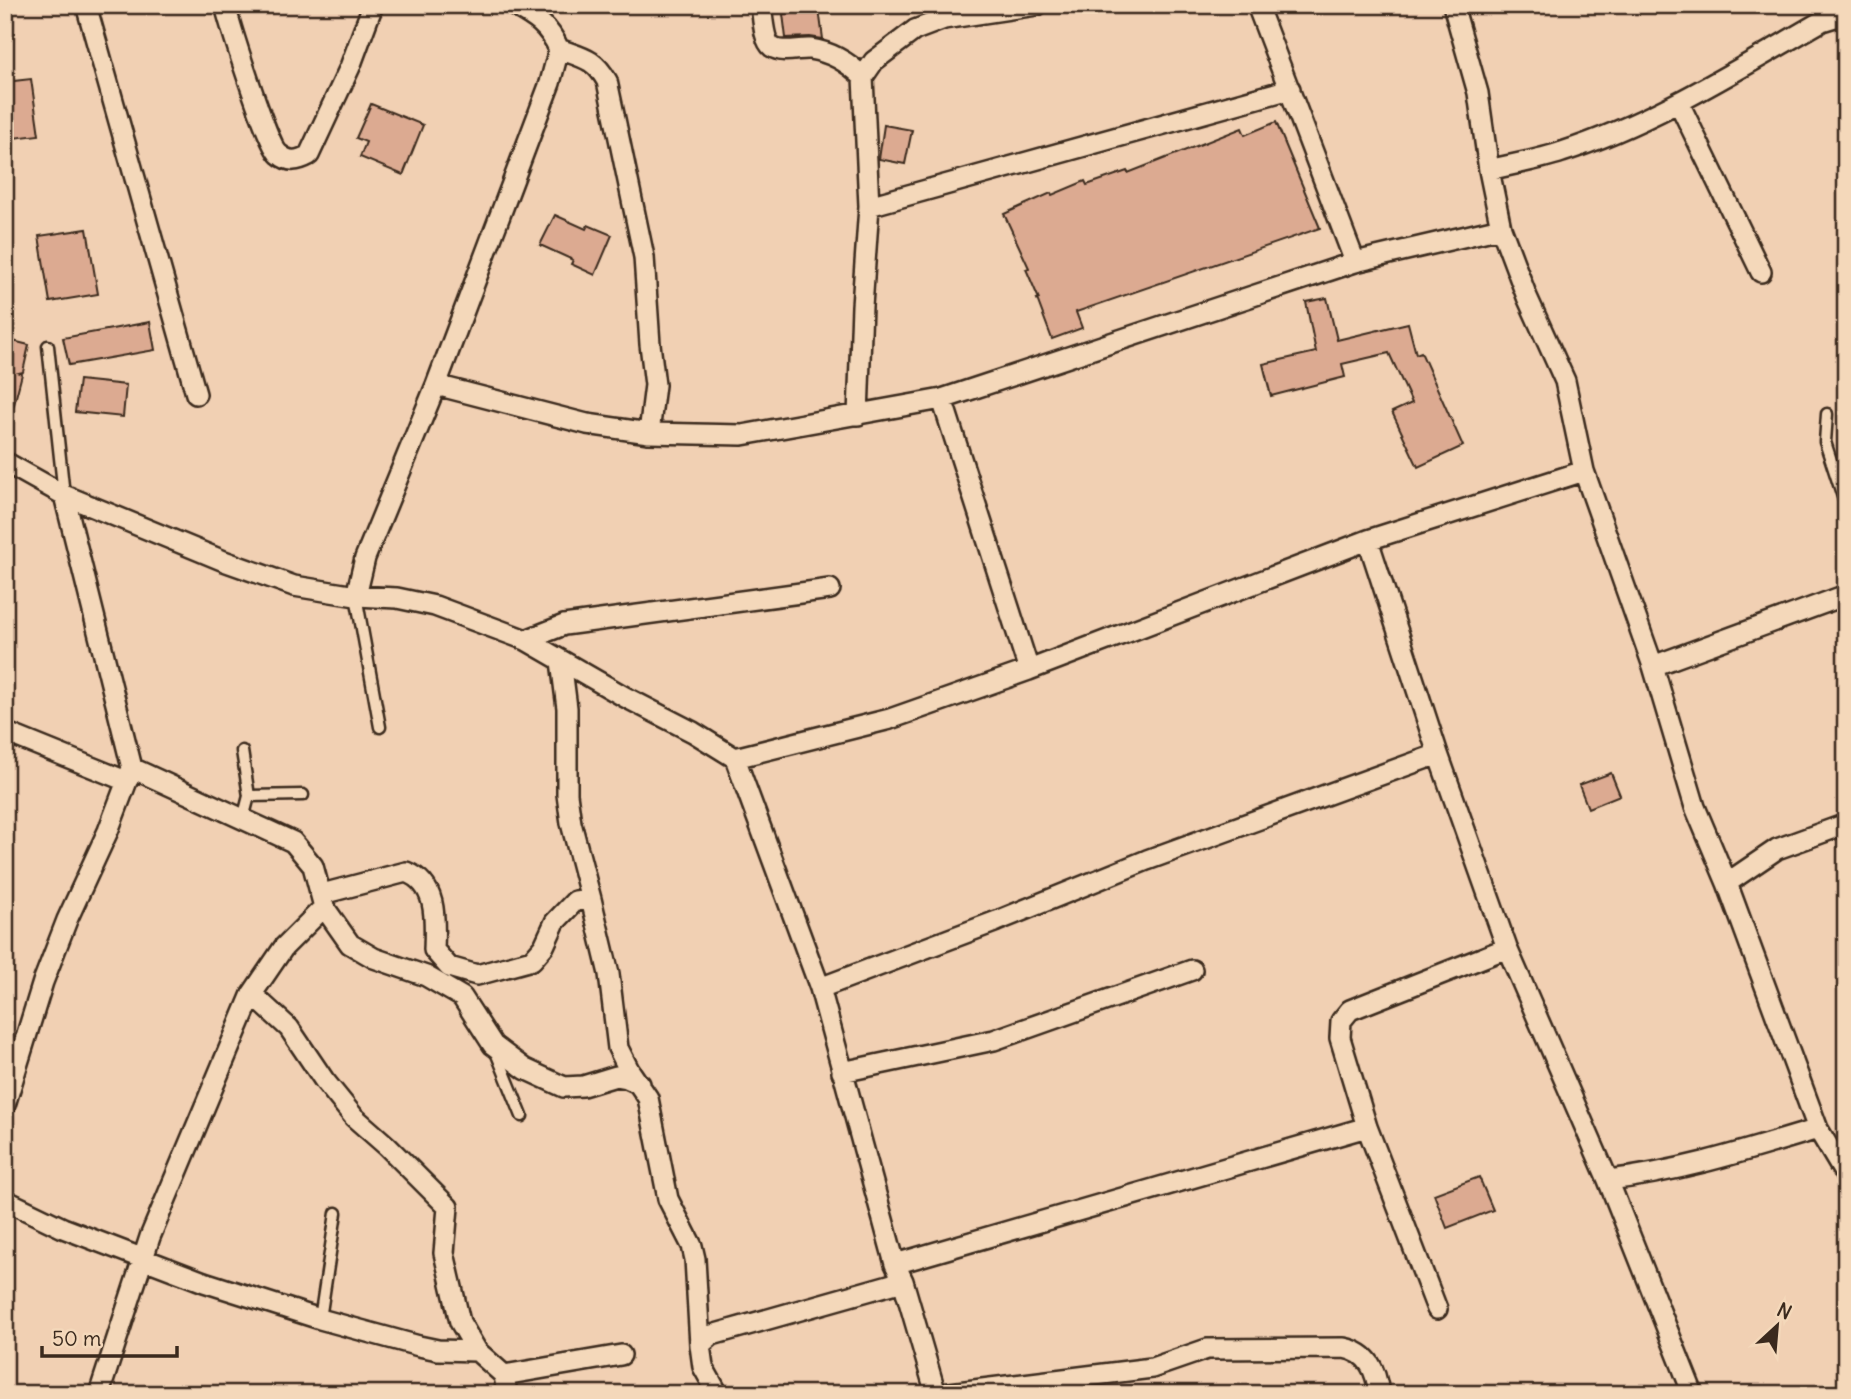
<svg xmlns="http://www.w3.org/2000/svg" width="1851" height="1399" viewBox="0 0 1851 1399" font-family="Delius,sans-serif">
  <rect width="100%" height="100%" fill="#f1d0b3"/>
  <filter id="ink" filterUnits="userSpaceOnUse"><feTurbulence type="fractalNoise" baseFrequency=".0143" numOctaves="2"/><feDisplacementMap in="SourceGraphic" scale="14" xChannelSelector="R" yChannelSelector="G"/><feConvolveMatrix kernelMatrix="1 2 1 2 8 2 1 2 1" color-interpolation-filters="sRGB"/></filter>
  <g filter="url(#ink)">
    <path fill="#dcaa91" stroke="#3b2a1e" stroke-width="2" d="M819,9L823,39L810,37L786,38L783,14Z
      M31,79L39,135L5,139V82Z
      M371,104L423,125L403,175L360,157L366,142L356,138Z
      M1276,122L1320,228L1076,312L1082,328L1052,339L1037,299H1039L1026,269L1029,268L1004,214L1051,193L1052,195L1085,181L1087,185L1127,171L1128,173L1242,128L1245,135Z
      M884,125L912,130L905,164L879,159Z
      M555,215L586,229L588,225L612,235L595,275L571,264L573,260L540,245Z
      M87,229L98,294L50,302L39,236Z
      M1327,298L1337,340L1408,323L1416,354L1421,352L1463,446L1418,467L1392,412L1412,403L1389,353L1342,364L1345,377L1271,396L1263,364L1316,352L1306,302Z
      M150,322L155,350L69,365L63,338Z
      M5,339L29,345L23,372L19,373L22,374L10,420H5Z
      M79,380L126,385L123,417L75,412Z
      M1611,773L1620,795L1588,808L1579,785Z
      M1479,1177L1493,1210L1447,1228L1434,1194Z"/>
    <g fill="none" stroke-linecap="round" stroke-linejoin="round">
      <g stroke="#3b2a1e" stroke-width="15">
        <path id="service" d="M48,346L64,495
          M1827,414L1825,442L1846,506
          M356,596L380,727
          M242,751L249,796L243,819
          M249,796L303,795
          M496,1052L522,1116
          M320,1319L336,1213"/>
      </g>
      <g stroke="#3b2a1e" stroke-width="24">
        <path id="minor" d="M86,5L196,394
          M225,5C231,28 267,144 279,154C289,163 298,161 309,155L350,67L373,5
          M761,5C763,16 763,40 772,47C782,54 800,48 810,49C831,52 849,63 863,77
          M1257,5L1355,262
          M559,49C583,58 594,58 607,81L644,257L650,344L655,385L649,433
          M1679,103L1761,272
          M1489,170C1513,164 1539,160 1562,152C1655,122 1738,69 1822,21L1835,17L1846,18
          M869,206L1290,89
          M436,385L587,424L649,433L742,435L942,399L1355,262L1501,228
          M942,399L1029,670
          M858,415L862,306L869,206L863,77L874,61L915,30L944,19L1037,5
          M5,462L64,495L224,561L294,586L356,596L397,598L435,606L526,640L625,697L693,732L735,758L820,988L895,1264L903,1281L936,1394
          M64,495L132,768
          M1368,540L1438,754
          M356,596L365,558L436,385L550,83L559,49C548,25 536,18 513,5
          M526,640L564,625L830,589
          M1653,666L1846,595
          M5,732L126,781
          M735,758L890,719L1029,670L1368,540L1584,471
          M1727,883L1777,849L1846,824
          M322,894L406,872C438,884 435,920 434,950L449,967L477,975L532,960L544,946L555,922L575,901L591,899L571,823L567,794V708L561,661
          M591,899L609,974L618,1048L629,1070L648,1098L668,1199L692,1246L695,1259L700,1345
          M820,988L997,921L1147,860L1438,754L1507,948L1608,1180C1680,1172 1748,1150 1818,1129L1727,883L1695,807L1653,666L1584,471L1565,381L1527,297L1501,228L1489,170L1478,93L1453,5
          M252,994L289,1028L324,1080L354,1117L387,1146L448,1207L444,1253L460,1322L477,1351L504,1375L507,1394
          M842,1072L994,1040L1192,970
          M5,1105L43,982L67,920L108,831L132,768L293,842L313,866L324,907L350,944L374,958L426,976L462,997L493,1045L525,1069L564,1087L583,1086L616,1076L627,1078L640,1084
          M1818,1129L1846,1176
          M1608,1180L1693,1394
          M5,1200L63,1228L204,1282L320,1319L419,1346L438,1350L477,1351
          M895,1264L1367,1127
          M1437,1309L1367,1127L1340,1038L1341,1021L1350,1010L1507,948
          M504,1375L621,1355
          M99,1394L150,1237L252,994L284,947L324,907
          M718,1394L703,1367L700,1345L712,1335L903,1281
          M941,1394L1152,1368L1207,1349L1344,1348C1369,1353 1376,1370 1379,1394"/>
      </g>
      <use href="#service" stroke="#f4d8ba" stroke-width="10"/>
      <use href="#minor" stroke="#f4d8ba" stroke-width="19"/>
    </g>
  </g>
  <rect width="1851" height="1399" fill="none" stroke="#f4d8ba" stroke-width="28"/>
  <rect x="14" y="14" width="1823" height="1371" fill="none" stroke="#3b2a1e" stroke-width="2.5" filter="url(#ink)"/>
  <g transform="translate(1777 1326) rotate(26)" stroke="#f4d8ba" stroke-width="5" paint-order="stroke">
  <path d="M0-5L12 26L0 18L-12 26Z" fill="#3b2a1e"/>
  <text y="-10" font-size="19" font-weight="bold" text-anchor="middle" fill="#3b2a1e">N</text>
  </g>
  <path d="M42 1346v10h135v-10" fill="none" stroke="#3b2a1e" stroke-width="3.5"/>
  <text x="52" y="1346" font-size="21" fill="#3b2a1e" stroke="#f4d8ba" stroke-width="5" paint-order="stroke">50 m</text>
</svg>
